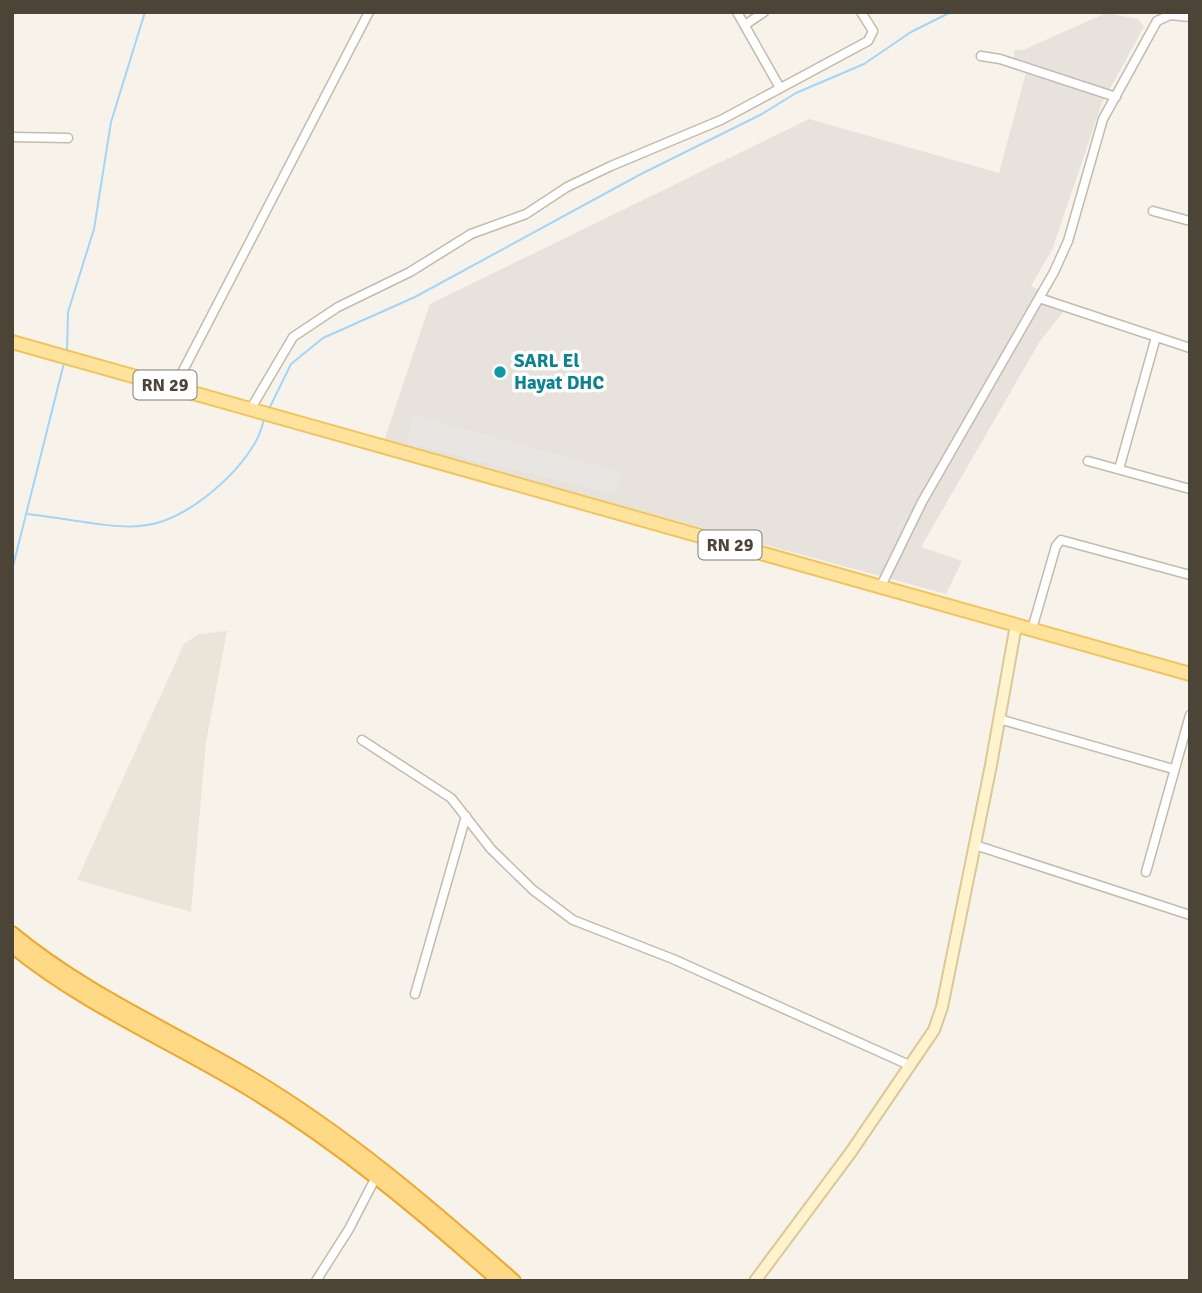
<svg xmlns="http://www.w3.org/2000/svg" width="1202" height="1293" viewBox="0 0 1202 1293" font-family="Signika,sans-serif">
  <rect width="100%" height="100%" fill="#f7f3eb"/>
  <path fill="#ebe5d9" d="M227,631L206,742L191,912L77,880L184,644L199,634Z"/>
  <path fill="#e7e2dc" d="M1106,13L1138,19L1144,27L1102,103L1052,250L1031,286L1069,305L1040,341L921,547L962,561L946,594L384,441L430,304L809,119L999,173L1028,65L1014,60V50H1023Z"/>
  <path fill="#e8e6e2" d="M414,415L621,472L614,494L406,443Z"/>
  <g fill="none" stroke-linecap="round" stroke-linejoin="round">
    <path stroke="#a3d5f8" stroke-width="2" d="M67,351L68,312L94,229L111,122L145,12
      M269,409L291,364L323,338L415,297L641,174L762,114L796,93L864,64L911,32L951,12
      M27,514C58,517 112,529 140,526C184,523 234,478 255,443C260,435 262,426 265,417
      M12,570L64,363"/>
    <g stroke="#c3bbac" stroke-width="11">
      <path id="minor" d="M737,12L780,88
        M745,25L764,12
        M981,56L1000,59L1116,97
        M12,137L68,138
        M1153,211L1190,221
        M1039,298L1190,348
        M174,388L369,12
        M250,410L293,337L338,307L410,272L471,234L526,214L567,187L611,166L721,120L868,41L873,31L861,12
        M1088,461L1190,489
        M1119,469L1156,337
        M880,588L922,502L1054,272L1068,241L1103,119L1157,21L1170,15L1190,17
        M1032,629L1056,546L1061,540L1190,575
        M999,719L1173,769
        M362,740L451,798L491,849L533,890L573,920L673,959L909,1065
        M975,845L1190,915
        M1146,872L1190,715
        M415,994L466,816
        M316,1281L349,1229L376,1177"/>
    </g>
    <g stroke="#dbc897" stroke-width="14">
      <path id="secondary" d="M755,1281L851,1152L934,1030L942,1007L991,765L1016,625"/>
    </g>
    <g stroke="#f0c560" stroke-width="16">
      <path id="primary" d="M12,342L1190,674"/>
    </g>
    <g stroke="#eda82f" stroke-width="16">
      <path id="trunk" d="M12,933C87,995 171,1030 253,1079C348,1136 431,1208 514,1281
        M12,946C84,1005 170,1041 249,1089C340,1144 420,1211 499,1281"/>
    </g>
    <use href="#minor" stroke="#fff" stroke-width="8"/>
    <use href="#secondary" stroke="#fff3cd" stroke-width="10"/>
    <use href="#primary" stroke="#ffe39c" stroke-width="12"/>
    <use href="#trunk" stroke="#ffd985" stroke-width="12"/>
  </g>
  <circle fill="#0f9aa8" stroke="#fff" stroke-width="2.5" cx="500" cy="372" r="7"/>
  <g text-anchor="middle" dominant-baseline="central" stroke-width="7" stroke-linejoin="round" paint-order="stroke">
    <g fill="#fff" stroke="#827c73" stroke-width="2">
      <rect x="133.5" y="370.5" width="63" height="29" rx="5"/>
      <rect x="698.5" y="530.5" width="63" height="29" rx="5"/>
    </g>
    <g font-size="18" font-weight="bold" fill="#4c4437">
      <text x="165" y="385">RN 29</text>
      <text x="730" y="545">RN 29</text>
    </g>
    <g font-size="19" font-weight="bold" fill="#0d838f" stroke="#fff" text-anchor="start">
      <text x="514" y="361">SARL El<tspan x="514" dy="22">Hayat DHC</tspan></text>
    </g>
  </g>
  <rect width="1202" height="1293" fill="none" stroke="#4c4437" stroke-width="28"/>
</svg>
